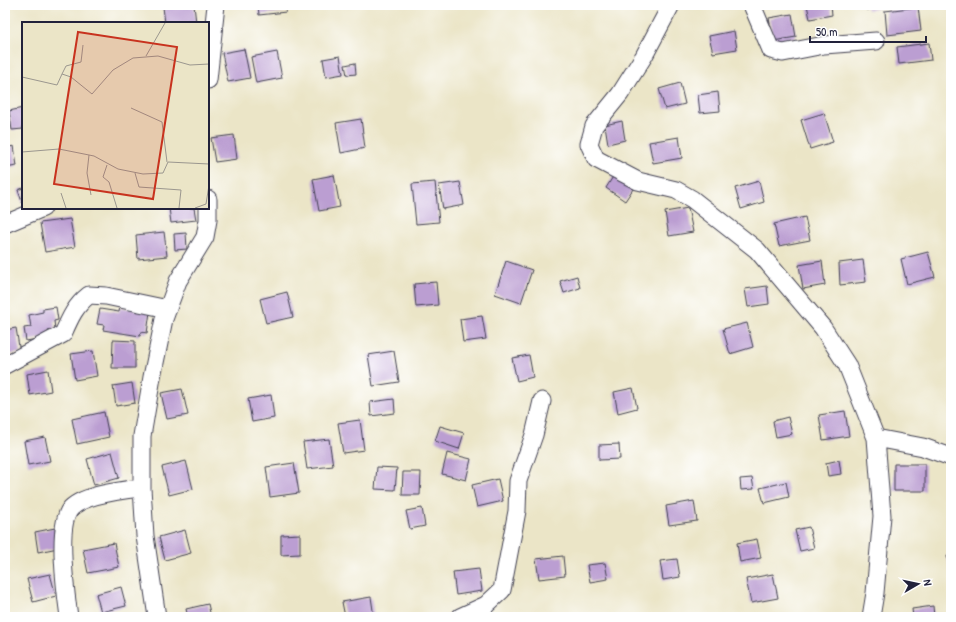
<svg xmlns="http://www.w3.org/2000/svg" width="956" height="622" viewBox="0 0 956 622" font-family="'Patrick Hand',sans-serif">
  <rect width="100%" height="100%" fill="#fff"/>
  <filter id="ink" filterUnits="userSpaceOnUse"><feTurbulence type="fractalNoise" baseFrequency=".025" numOctaves="2"/><feDisplacementMap in="SourceGraphic" scale="8" xChannelSelector="R" yChannelSelector="G"/><feConvolveMatrix kernelMatrix="1 2 1 2 8 2 1 2 1" color-interpolation-filters="sRGB"/></filter>
  <filter id="wash" filterUnits="userSpaceOnUse"><feTurbulence type="fractalNoise" baseFrequency=".012" numOctaves="4" result="noise"/><feDisplacementMap in="SourceGraphic" scale="16" xChannelSelector="R" yChannelSelector="G"/><feGaussianBlur stdDeviation="0.9" result="paint"/><feColorMatrix in="noise" values="0 0 0 0 0 0 0 0 0 0 0 0 0 0 0 0 0 1.4 0 .05"/><feComposite in="paint" operator="in"/></filter>
  <g filter="url(#wash)">
    <rect width="100%" height="100%" fill="#ebe5c7"/>
    <g id="blocks">
      <path fill="#bb9ed2" d="M177,5H194L196,23H165L163,7Z
        M258,5H285L286,12L259,15Z
        M807,5H831L832,15L810,19Z
        M866,5H891V6L867,10Z
        M918,7L921,31L887,35L885,11Z
        M792,14L796,37L773,41L769,18Z
        M734,31L737,49L713,53L709,36Z
        M929,43L931,60L899,64L897,47Z
        M244,49L250,78L228,82L222,53Z
        M277,52L282,78L256,83L251,57Z
        M340,56L343,74L326,77L323,59Z
        M355,63L356,74L347,75L345,65Z
        M680,83L685,104L665,109L659,89Z
        M718,92L720,111L700,113L698,95Z
        M23,108V129L12,130L9,111Z
        M824,113L833,142L810,149L801,120Z
        M361,119L365,148L341,153L336,123Z
        M622,121L625,140L608,144L605,125Z
        M234,135L237,159L215,162L211,138Z
        M679,137L682,158L653,163L649,142Z
        M14,146L17,166L5,168V148Z
        M334,175L340,207L319,211L313,179Z
        M614,175L633,189L625,201L606,188Z
        M759,181L764,202L741,209L735,188Z
        M435,182L439,222L416,224L412,184Z
        M460,182L464,205L443,209L439,185Z
        M23,188V205L18,190Z
        M169,208H194L196,220L171,223Z
        M688,208L693,232L669,236L665,212Z
        M805,217L810,240L779,246L774,224Z
        M70,219L75,247L45,252L40,223Z
        M164,232L167,256L138,259L136,235Z
        M186,233L187,249L175,250L174,234Z
        M928,252L935,277L907,284L901,259Z
        M863,260L866,282L840,285L839,263Z
        M506,261L532,270L521,303L495,294Z
        M822,261L825,285L803,289L799,265Z
        M577,276L580,288L564,293L560,281Z
        M436,282L438,305L416,307L414,284Z
        M767,286L769,304L748,307L745,289Z
        M287,292L293,317L266,323L260,299Z
        M56,307L58,320L54,321L55,329L48,331L49,337L26,341L24,328L31,327L29,315L43,312V309Z
        M120,307L150,312L147,333L141,332L140,336L103,330L104,325L97,324L100,309L119,312Z
        M482,316L486,339L463,342L460,319Z
        M747,323L753,347L730,354L723,329Z
        M16,328L20,353L5,355V330Z
        M113,340L135,341V368H112Z
        M93,351L97,376L75,380L71,354Z
        M394,351L399,382L373,386L368,355Z
        M529,355L533,377L517,381L512,358Z
        M48,370L51,391L30,395L27,374Z
        M132,383L135,403L116,406L113,386Z
        M633,388L637,408L618,413L614,392Z
        M182,389L188,415L167,419L161,393Z
        M271,395L274,418L252,422L248,399Z
        M394,399L395,413L371,416L370,402Z
        M845,411L849,436L823,440L819,415Z
        M104,412L109,437L77,444L72,419Z
        M788,417L792,434L776,437L773,421Z
        M360,420L364,450L343,453L338,423Z
        M440,426L464,433L459,449L435,441Z
        M45,437L50,461L28,465L24,441Z
        M329,439L333,466L307,469L303,442Z
        M619,444L620,459L599,460V445Z
        M112,452L119,478L94,485L87,459Z
        M447,453L471,459L466,480L442,474Z
        M839,460L841,474L828,476L826,463Z
        M186,461L193,489L169,495L162,467Z
        M294,463L299,493L270,497L266,467Z
        M894,464H925V491H894Z
        M377,467L397,468L395,490L375,489Z
        M403,472H421L420,495H402Z
        M752,478L754,489L741,490L740,479Z
        M498,479L503,501L477,507L472,485Z
        M948,480H951V499H949Z
        M786,482L789,497L764,503L760,488Z
        M694,501L697,521L669,525L666,506Z
        M422,508L425,526L410,529L406,511Z
        M809,527L814,548L800,551L795,530Z
        M55,528L58,548L38,552L35,532Z
        M185,530L191,553L165,560L159,537Z
        M300,534V554L281,555V535Z
        M757,539L761,558L740,562L737,543Z
        M114,543L119,567L88,573L83,549Z
        M951,555V572H950L947,556Z
        M563,556L565,576L539,579L536,559Z
        M677,559L680,577L663,580L660,561Z
        M605,563L608,579L590,582L587,565Z
        M479,569L482,591L456,595L453,572Z
        M50,574L56,596L33,602L27,579Z
        M773,574L778,598L751,603L746,579Z
        M121,587L126,606L101,612L96,594Z
        M371,597L374,617H345L342,602Z
        M208,604L211,617H188L186,609Z
        M933,606L934,617H913L912,609Z"/>
    </g>
  </g>
  <g filter="url(#ink)">
    <use href="#blocks" fill-opacity="0" stroke="#403f50" stroke-width="1"/>
    <g fill="none" stroke-linecap="round" stroke-linejoin="round">
      <g stroke="#403f50" stroke-width="19">
        <path id="minor" d="M671,5L644,56L620,94L594,126L589,144L596,159L638,181L676,190L692,199L757,250L823,328L847,365L876,438L882,516L875,593L871,617
          M752,5L771,50L783,53L824,45L876,41
          M208,80L216,5
          M5,224L43,208
          M5,365L63,334C70,318 75,306 89,295L106,296L168,309
          M876,438L923,447L951,457
          M69,617C66,595 56,524 71,508C85,494 124,490 142,488
          M157,617L145,536L142,488V436L152,377L164,319L178,281L205,237L208,220V199
          M460,617L486,605L502,590L517,511L518,481L534,435L542,401"/>
      </g>
      <use href="#minor" stroke="#fff" stroke-width="17"/>
    </g>
  </g>
  <g transform="translate(22 22)">
    <rect width="187" height="187" fill="#ebe5c7"/>
    <path fill="none" stroke="#9b978f" stroke-width="1" d="M124,34L143,1M40,52L44,44L59,40L61,23M0,55L35,63L40,52L49,55L70,72L91,48L111,36L136,34L168,43L187,42M109,86L140,100L145,140M0,130L37,127L72,134L96,147L121,152L141,151L146,140L187,142M67,133L65,151L69,173M85,143L81,155L87,160L95,186M113,151L117,165L159,168L157,186M39,171L44,186M173,186L184,182L187,163"/>
    <path fill="#c8321e" fill-opacity="0.15" stroke="#c8321e" stroke-width="2" d="M56,10L155,25L131,177L32,162Z"/>
    <rect width="187" height="187" fill="none" stroke="#22223b" stroke-width="2"/>
  </g>
  <rect width="956" height="622" fill="none" stroke="#fff" stroke-width="20"/>
  <g transform="translate(918 584) rotate(81)" stroke="#ffffff" stroke-width="3" paint-order="stroke">
  <path d="M0-3L7 15L0 10L-7 15Z" fill="#22223b"/>
  <text y="-6" font-size="11" font-weight="bold" text-anchor="middle" fill="#22223b">N</text>
  </g>
  <path d="M810 36v6h116v-6" fill="none" stroke="#22223b" stroke-width="2"/>
  <text x="816" y="36" font-size="12" fill="#22223b" stroke="#ffffff" stroke-width="3" paint-order="stroke">50 m</text>
</svg>
